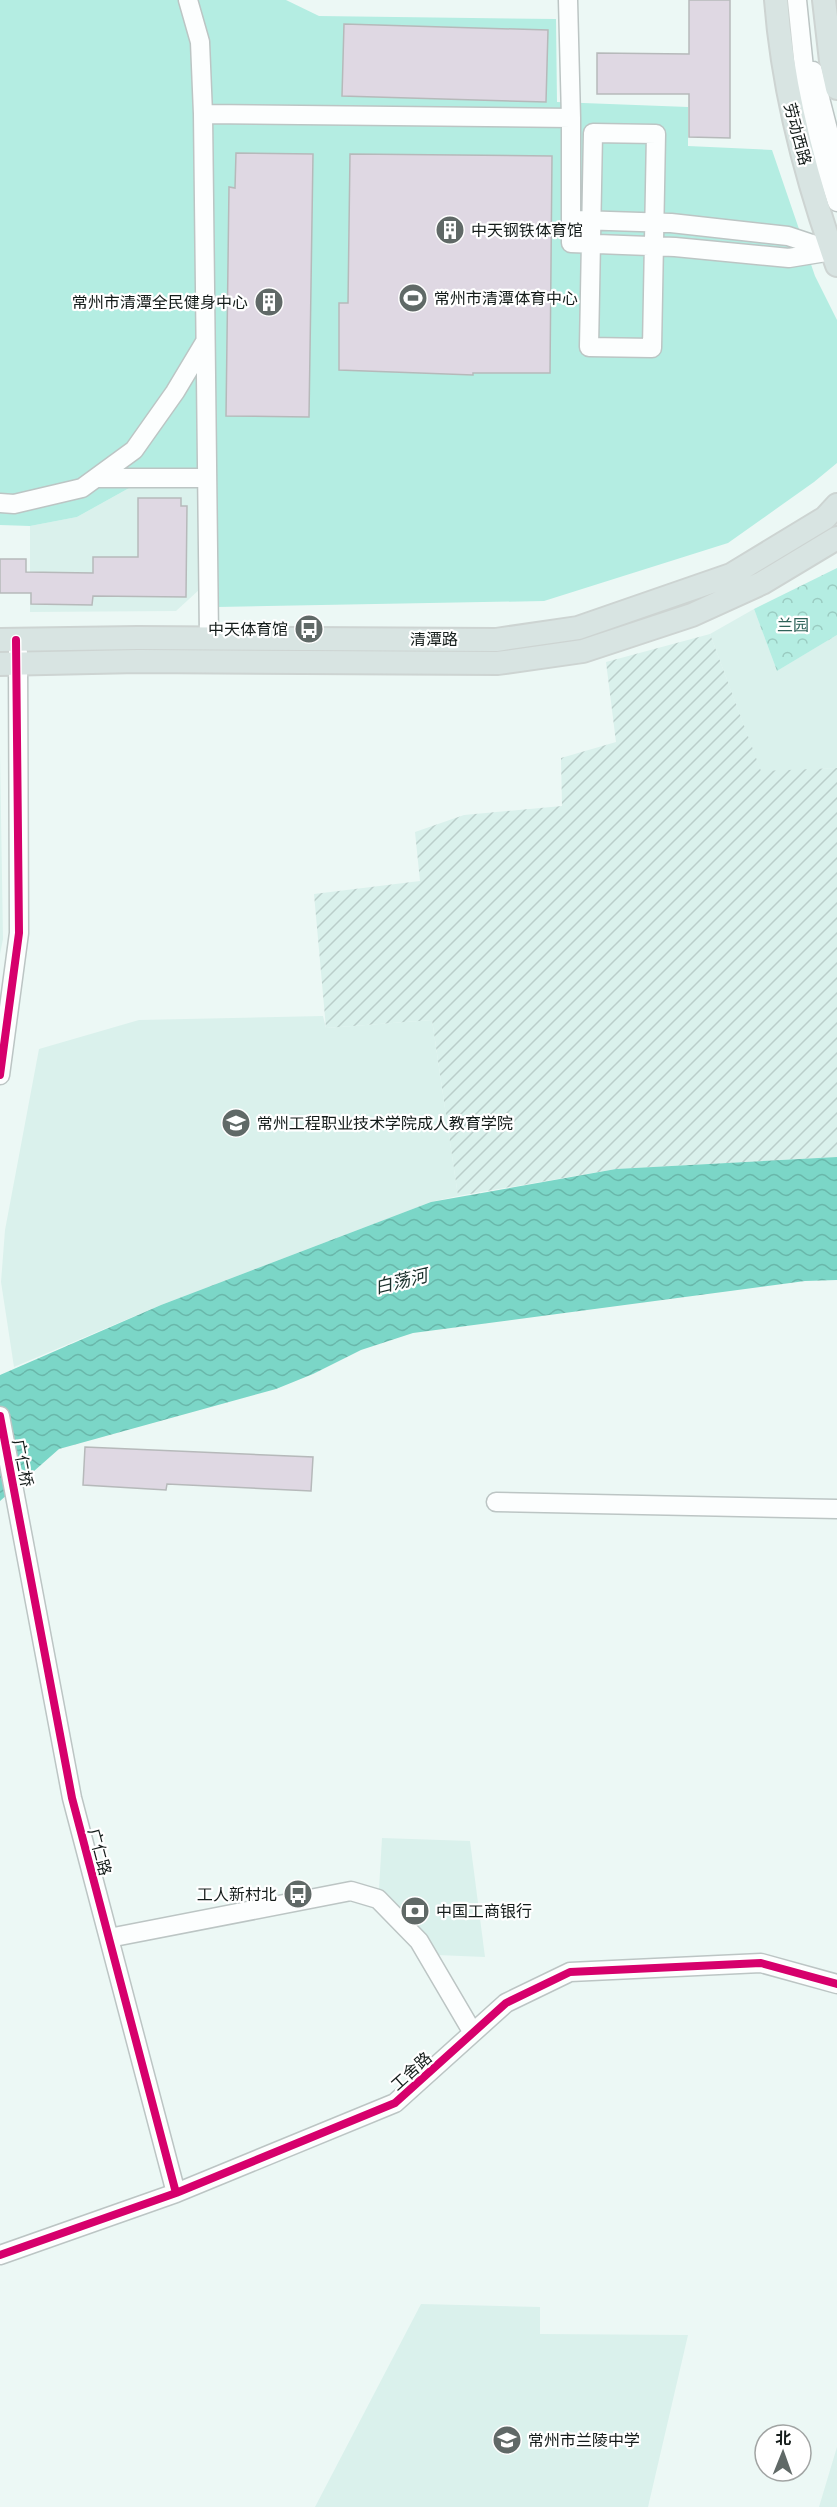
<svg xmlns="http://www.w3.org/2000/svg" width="837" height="2507" viewBox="0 0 837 2507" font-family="Quicksand,'Noto Sans SC',sans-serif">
  <defs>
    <pattern id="industrial-furrows" width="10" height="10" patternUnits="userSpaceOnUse" patternTransform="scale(1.5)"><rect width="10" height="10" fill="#daf1ec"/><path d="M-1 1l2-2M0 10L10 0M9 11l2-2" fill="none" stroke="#baceca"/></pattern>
    <pattern id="park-crowns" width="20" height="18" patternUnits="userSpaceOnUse" patternTransform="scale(1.5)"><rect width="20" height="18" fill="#b4ede2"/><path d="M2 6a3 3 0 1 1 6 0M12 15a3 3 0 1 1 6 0" fill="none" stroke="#9acbc1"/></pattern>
    <pattern id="water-waves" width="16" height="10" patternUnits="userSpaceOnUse" patternTransform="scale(1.5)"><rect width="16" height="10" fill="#7bd6c7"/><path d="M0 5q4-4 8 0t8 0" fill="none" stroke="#69b7aa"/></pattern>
  </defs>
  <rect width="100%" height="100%" fill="#ecf8f5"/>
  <path fill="#daf1ec" d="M131,487L198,488L200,589L176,611L30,612V526L77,517Z
    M754,609L777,671L837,635V768L761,772L710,634Z
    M0,752L3,939L0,954Z
    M323,1016L326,1028L432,1020L458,1196L431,1202L161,1305L14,1367L1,1282L5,1230L39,1049L139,1020Z
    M382,1838L470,1841L485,1957L437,1955L379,1889Z
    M421,2304L540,2307V2334L688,2335L648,2507H315Z
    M837,2447V2507H819Z"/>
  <path fill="url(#industrial-furrows)" d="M710,634L761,771L837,768V1157L616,1169L458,1196L432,1020L326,1028L314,894L420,881L415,832L464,815L562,806L561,758L616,742L606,662Z"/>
  <path fill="url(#park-crowns)" d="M837,568V635L777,671L754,609Z"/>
  <path fill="#b4ede2" d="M0,0H286L319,16L556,19L557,102L688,107V146L772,150L815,276L837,320V463L814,482L728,543L544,601L217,607L216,488L131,487L77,517L30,526L0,525Z"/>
  <path fill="url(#water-waves)" d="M837,1157V1280L805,1281L413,1333L361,1350L313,1374L276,1389L59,1449L0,1501V1375L161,1305L431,1202L616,1169Z"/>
  <path fill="#dfd8e3" stroke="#b6b9ba" stroke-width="1.5" d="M689,0H730V138L689,137V94H597V53L689,54Z
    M344,24L548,30L546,102L342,96Z
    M236,153L313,154L309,417L226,416L229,187L235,188Z
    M350,154L552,156L550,373H473V375L339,370V303H348Z
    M138,498H181V506H187L186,597L93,596L92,605L31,604V593H0V559H26V572L93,573V557H138Z
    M85,1447L313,1457L311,1491L167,1484L166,1490L83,1485Z"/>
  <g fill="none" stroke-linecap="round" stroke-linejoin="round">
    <g stroke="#bcc5c4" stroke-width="21">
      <path id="minor" d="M188,0L200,42L203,114L209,638
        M568,0L571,118
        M797,0L809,117L837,202
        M813,71L837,165
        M203,114L571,118V243L675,247L789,258L832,251
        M593,133L656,134L652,348L589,347Z
        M579,220L671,223L788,236L830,250
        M96,478H207
        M0,503L14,504L82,488L134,450L175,392L205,342
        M0,1075L19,933L18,652
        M0,1416L72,1798L176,2193
        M496,1502L837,1509
        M109,1938L351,1891L378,1899L419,1941L473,2033
        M0,2255L176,2193L395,2103L506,2003L570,1972L761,1963L837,1984"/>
    </g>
    <g stroke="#cdd4d2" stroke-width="26">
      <path id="major" d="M776,0C783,91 806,179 837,265
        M824,0L831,61L837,88
        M0,640L138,638L496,640L578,628L731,575L825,518L837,505
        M0,664L138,661L498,663L583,651L692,615L762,583L837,538"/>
    </g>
    <use href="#minor" stroke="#fcfefe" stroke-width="18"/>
    <use href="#major" stroke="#d8e4e2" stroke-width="22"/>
    <g stroke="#fff" stroke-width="11">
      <path id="cycleway" d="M0,1075L19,933L16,640
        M0,1416L72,1798L176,2193
        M0,2255L176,2193L395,2103L506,2003L570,1972L761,1963L837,1984"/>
    </g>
    <use href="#cycleway" stroke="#d6006c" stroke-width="8"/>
  </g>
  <defs>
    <g id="building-disc" transform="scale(1.5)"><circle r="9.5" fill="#606967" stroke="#fff"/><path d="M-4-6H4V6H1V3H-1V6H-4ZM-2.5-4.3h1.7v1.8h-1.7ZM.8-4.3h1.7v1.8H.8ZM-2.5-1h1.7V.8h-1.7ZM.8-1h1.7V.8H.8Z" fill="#fff"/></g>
    <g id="stadium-disc" transform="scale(1.5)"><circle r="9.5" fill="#606967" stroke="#fff"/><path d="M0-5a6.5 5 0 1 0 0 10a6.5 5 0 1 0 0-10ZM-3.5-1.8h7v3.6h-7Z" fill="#fff"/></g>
    <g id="bus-disc" transform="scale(1.5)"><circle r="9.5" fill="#606967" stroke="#fff"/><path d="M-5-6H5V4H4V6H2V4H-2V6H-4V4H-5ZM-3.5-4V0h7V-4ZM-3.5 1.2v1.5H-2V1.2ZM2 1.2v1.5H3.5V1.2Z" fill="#fff"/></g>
    <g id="school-disc" transform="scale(1.5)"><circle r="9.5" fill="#606967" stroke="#fff"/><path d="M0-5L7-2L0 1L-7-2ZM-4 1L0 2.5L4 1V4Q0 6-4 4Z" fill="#fff"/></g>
    <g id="bank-disc" transform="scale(1.5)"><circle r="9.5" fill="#606967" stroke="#fff"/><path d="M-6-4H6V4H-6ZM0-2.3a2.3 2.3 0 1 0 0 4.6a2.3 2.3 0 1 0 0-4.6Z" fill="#fff"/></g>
  </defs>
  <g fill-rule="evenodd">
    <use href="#building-disc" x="450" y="230"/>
    <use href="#stadium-disc" x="413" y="298"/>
    <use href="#building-disc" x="269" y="302"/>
    <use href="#bus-disc" x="309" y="629"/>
    <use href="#school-disc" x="236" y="1123"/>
    <use href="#bus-disc" x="298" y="1894"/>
    <use href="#bank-disc" x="415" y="1911"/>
    <use href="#school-disc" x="507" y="2440"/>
  </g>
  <g text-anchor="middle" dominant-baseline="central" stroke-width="4.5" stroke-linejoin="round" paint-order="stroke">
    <g font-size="16" fill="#141c1a" stroke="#fff">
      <text transform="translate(798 134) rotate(75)">劳动西路</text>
      <text x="434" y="639">清潭路</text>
      <text transform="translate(23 1463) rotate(79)">广仁桥</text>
      <text transform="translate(100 1852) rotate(75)">广仁路</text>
      <text transform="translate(411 2071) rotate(-42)">工舍路</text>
    </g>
    <g font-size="16" fill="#141c1a" stroke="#fff" text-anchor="start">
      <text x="471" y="230">中天钢铁体育馆</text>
      <text x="434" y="298">常州市清潭体育中心</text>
      <text x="248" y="302" text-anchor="end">常州市清潭全民健身中心</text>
      <text x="288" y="629" text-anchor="end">中天体育馆</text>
      <text x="257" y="1123">常州工程职业技术学院成人教育学院</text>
      <text x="277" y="1894" text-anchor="end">工人新村北</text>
      <text x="436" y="1911">中国工商银行</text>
      <text x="528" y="2440">常州市兰陵中学</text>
    </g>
    <g font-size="16" fill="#2e6259" stroke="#fff">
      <text x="793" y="625">兰园</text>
    </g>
    <g font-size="18" font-style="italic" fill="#192f2a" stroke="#fff">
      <text transform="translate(401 1281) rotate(-14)">白荡河</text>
    </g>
  </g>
  <g transform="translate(783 2453) rotate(1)"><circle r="28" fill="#ffffff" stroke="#a1a4a3" stroke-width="1.5"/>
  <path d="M0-4.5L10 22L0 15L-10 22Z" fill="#606967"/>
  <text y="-9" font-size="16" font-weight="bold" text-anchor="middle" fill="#141c1a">北</text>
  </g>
</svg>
